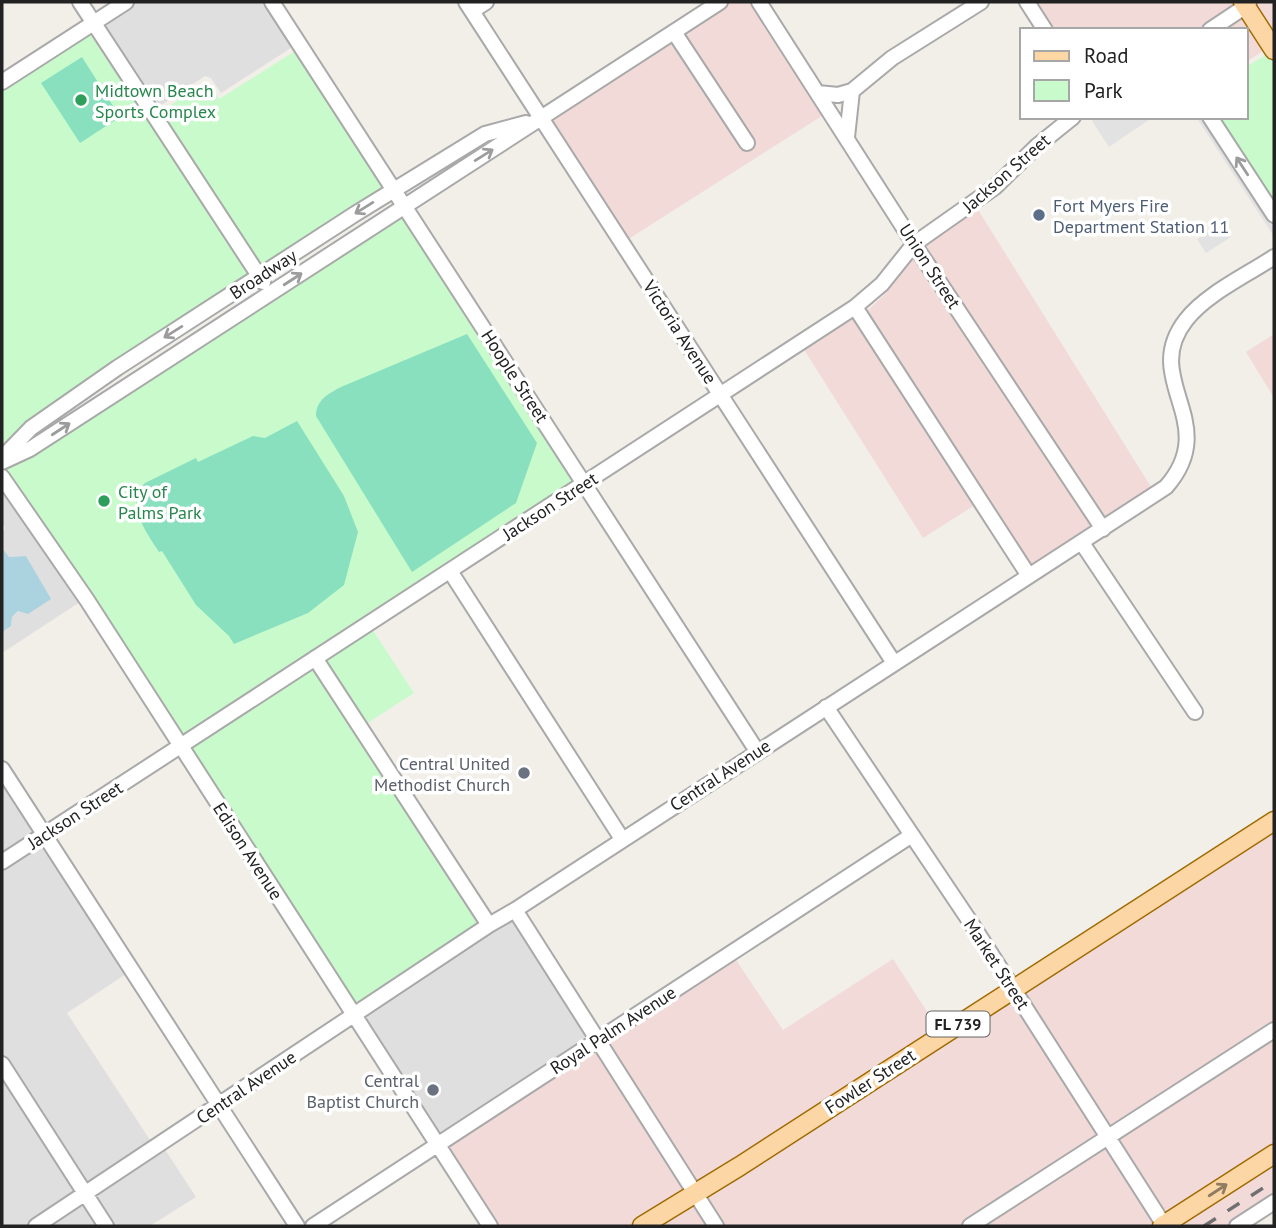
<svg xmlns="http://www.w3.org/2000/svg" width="1276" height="1228" viewBox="0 0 1276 1228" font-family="'PT Sans',sans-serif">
  <rect width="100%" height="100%" fill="#f2efe9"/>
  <path fill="#e0dfdf" d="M136,2H265L294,46L221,93L211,78L205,76L157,108L102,24Z
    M2,488L80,602L2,653V632L11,626L12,617L19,611L50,599L26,556L9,557L2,548V534L5,528L2,522Z
    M2,768L132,970L67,1013L152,1143L26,1226H2Z
    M513,918L595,1048L446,1146L362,1017Z
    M164,1148L196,1197L150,1226H46Z"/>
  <path fill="#f2dad9" d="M730,2H752L812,94L811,98H814L825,114L627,240L549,120Z
    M1034,2H1236L1238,5L1199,30H1052Z
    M1256,2H1274V39L1253,6Z
    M1244,14L1266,49L1246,62V30H1220Z
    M977,208L1153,490L1105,521L923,245Z
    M914,254L1095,528L1031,568L866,312L883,296Z
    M855,318L975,505L923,538L803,348Z
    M1274,334V398L1246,352Z
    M1274,827V1023L1109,1128L1021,990Z
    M734,957L783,1030L893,959L939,1030L697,1185L605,1042Z
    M1011,997L1099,1135L959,1226H724L703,1194Z
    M1274,1036V1147L1166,1217L1115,1138Z
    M595,1048L686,1191L631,1226H498L446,1146Z
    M1105,1144L1156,1223L1152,1226H980Z
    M1274,1161V1203L1239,1226H1172Z
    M693,1201L709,1226H652Z"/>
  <path fill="#c8facc" d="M93,25L153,117L207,81L219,99L300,48L389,188L2,454V85Z
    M1274,50V216L1210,117H1246V67Z
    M403,209L580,482L181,742L2,472V465Z
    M370,626L414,693L363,726L319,659Z
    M314,661L485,924L355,1012L183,747Z"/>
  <path fill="#88e0be" d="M82,57L120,117L80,143L41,83Z
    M467,334L537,443L516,503L412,572L316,416C316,400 328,394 341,387Z
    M297,421L344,496L358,532L344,585L308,613L234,644L229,636L196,605L162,551L159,552C147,533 124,504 145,483L196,458L198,462L253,436L265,438Z"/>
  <path fill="#e2e2e2" d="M1098,117H1153L1109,147L1092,121Z
    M1196,117H1210L1274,215L1273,235Z
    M1222,223L1231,237L1206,253L1197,239Z"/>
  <path fill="#aad3df" d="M2,548L9,557L26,556L51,599L28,614L18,611L12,617L11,626L2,632Z"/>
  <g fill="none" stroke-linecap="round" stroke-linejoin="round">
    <g stroke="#a9a9a9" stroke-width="18">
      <path id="minor" d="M80,2L263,282
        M272,2L757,751
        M466,2L894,663
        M759,2L914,244L1103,529
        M1027,2L1045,30
        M472,11L486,2
        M1210,30L1246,6L1249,2
        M674,32L747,143
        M2,82L126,2
        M818,93L838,95L852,91L892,58L981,2
        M1210,117L1274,215
        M847,137L852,91
        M855,307L1029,576
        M2,458L31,428L117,368L355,214L485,134L526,123
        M2,462L30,449L720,2
        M2,477L87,600L490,1226
        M1082,543L1195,712
        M450,571L622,839
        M315,658L489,925
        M826,707L975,929L1164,1225
        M2,769L297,1226
        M2,862L855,307L882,284L914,244L995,187L1037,146L1073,117
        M515,910L716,1226
        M2,1064L106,1226
        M36,1226L489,925L515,910L1166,487C1223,422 1139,380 1186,320C1206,294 1247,275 1274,257
        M313,1226L912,835
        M970,1226L1274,1030
        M1237,1226L1274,1202"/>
    </g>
    <g stroke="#a06b00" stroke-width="21">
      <path id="major" d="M1243,2L1274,50
        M642,1226L740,1166L1274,821
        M1162,1226L1274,1154"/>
    </g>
    <use href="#minor" stroke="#fff" stroke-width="14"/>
    <use href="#major" stroke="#fcd6a4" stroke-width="18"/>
    <path stroke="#707070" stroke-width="3.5" stroke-dasharray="14 14" stroke-linecap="butt" d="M1204,1226L1274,1181"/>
  </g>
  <defs><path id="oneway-shaft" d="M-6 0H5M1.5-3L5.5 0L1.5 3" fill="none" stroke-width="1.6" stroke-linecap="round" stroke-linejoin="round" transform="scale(1.75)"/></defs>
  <g stroke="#9c9c9c">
    <use href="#oneway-shaft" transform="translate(484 155) rotate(-32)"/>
    <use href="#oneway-shaft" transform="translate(1242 166) rotate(-123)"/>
    <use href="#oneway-shaft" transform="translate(364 208) rotate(148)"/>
    <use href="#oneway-shaft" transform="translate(293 279) rotate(-33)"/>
    <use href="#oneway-shaft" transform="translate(173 332) rotate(148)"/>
    <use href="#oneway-shaft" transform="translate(61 429) rotate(-33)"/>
  </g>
  <use stroke="#8f7c63" href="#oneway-shaft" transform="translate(1218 1190) rotate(-33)"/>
  <g fill="#2e9e5b" stroke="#fff" stroke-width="2.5">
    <circle cx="81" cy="100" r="7"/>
    <circle cx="104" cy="501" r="7"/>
  </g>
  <circle fill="#5c6f8a" stroke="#fff" stroke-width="2.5" cx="1039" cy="215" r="7"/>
  <g fill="#6b7280" stroke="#fff" stroke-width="2.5">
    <circle cx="524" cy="773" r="7"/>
    <circle cx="433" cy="1090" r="7"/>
  </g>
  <g text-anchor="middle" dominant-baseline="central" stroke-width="7" stroke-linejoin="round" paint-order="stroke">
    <rect fill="#fff" stroke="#646464" stroke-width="2" x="926.5" y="1011.5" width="63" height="25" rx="5"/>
    <g font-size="16" font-weight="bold" fill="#222">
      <text x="958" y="1024">FL 739</text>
    </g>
    <g font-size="18" fill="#27864d" stroke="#fff" text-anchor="start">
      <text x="95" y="90">Midtown Beach<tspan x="95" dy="21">Sports Complex</tspan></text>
      <text x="118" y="491">City of<tspan x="118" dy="21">Palms Park</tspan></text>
    </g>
    <g font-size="18" fill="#222" stroke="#fff">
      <text transform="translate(1006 173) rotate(-41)">Jackson Street</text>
      <text transform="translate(930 266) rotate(57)">Union Street</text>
      <text transform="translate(263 274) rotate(-33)">Broadway</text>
      <text transform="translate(680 332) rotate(57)">Victoria Avenue</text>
      <text transform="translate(515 376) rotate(57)">Hoople Street</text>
      <text transform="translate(550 506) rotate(-33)">Jackson Street</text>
      <text transform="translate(720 775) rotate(-33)">Central Avenue</text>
      <text transform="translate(75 815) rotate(-33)">Jackson Street</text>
      <text transform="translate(248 851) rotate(57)">Edison Avenue</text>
      <text transform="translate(997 964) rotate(57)">Market Street</text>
      <text transform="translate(613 1030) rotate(-33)">Royal Palm Avenue</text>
      <text transform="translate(870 1081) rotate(-33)">Fowler Street</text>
      <text transform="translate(246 1087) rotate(-34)">Central Avenue</text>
    </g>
    <g font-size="18" fill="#4e5e75" stroke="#fff" text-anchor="start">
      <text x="1053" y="205">Fort Myers Fire<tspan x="1053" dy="21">Department Station 11</tspan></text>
    </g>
    <g font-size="18" fill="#5b616d" stroke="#fff" text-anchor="end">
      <text x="510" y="763">Central United<tspan x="510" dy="21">Methodist Church</tspan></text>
      <text x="419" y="1080">Central<tspan x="419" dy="21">Baptist Church</tspan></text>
    </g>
  </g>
  <rect width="1276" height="1228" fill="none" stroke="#222222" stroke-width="7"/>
  <rect x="1020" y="28" width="228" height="91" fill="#ffffff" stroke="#a7a7a7" stroke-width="2"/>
  <rect x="1034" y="51" width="35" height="10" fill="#fcd6a4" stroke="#a7a7a7" stroke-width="2"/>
  <text x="1084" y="63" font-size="21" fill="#222222">Road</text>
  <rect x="1034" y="80" width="35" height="21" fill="#c8facc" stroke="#a7a7a7" stroke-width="2"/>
  <text x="1084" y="98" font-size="21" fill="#222222">Park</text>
</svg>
